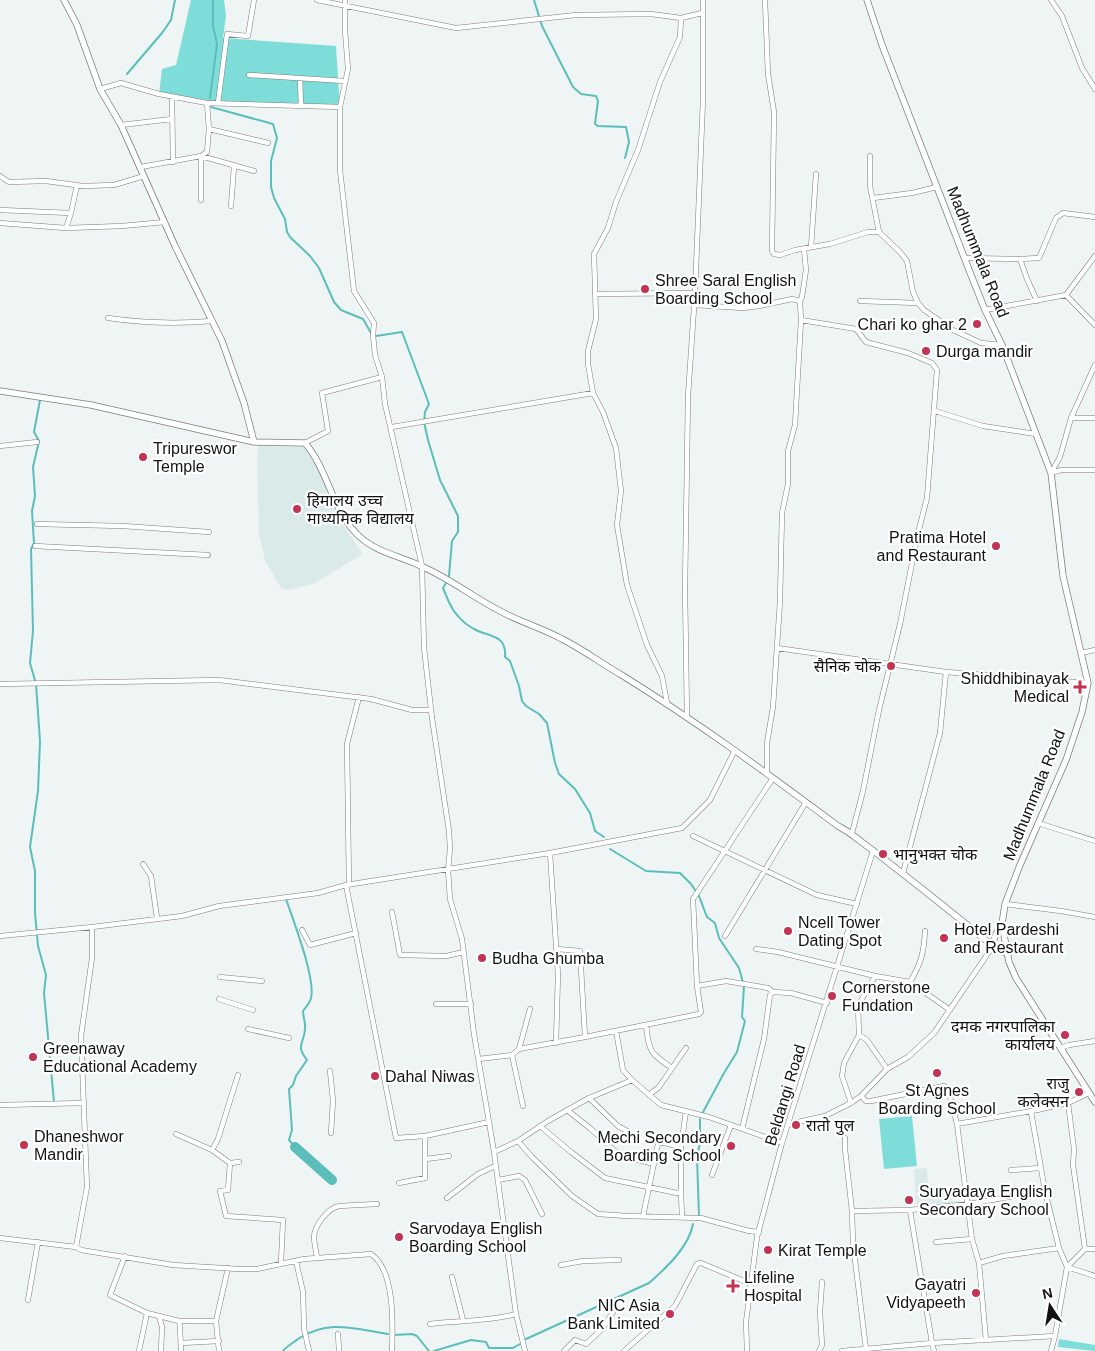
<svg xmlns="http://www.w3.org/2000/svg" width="1095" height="1351" viewBox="0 0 1095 1351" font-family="Arial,'Noto Sans Devanagari',sans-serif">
  <rect width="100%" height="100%" fill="#eef5f4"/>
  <path fill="#daeae9" d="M258,446L304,447L311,455L319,469L327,493L343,525L363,554L313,584L288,590L282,589L265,561L259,533L257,468Z
    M927,1168L928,1188H925V1195L952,1193L953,1203L916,1205L914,1169Z"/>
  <path fill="#7fddd9" d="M191,0H224L226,15L223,38L336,46L340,107L207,103L159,94L162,69L176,65Z
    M912,1116L917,1166L884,1169L879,1119Z
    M1059,1339L1095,1345V1351L1058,1347Z"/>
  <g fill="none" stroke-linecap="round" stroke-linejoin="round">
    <path stroke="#5cbebb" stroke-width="2" d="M534,0L542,26L573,87L581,94L596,96L598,101L595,124L598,126L626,127L629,142L625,158
      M127,74L162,33L171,20L175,0
      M210,98L217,44L213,26V0
      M211,107L273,124L277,138L271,161V187L274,198L285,219L287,232L290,237L310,256L319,268L334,302L341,310L363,319L371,333
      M376,336L402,332L429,404L425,412L424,422L428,440L440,480L458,516V532L452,541L449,576
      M40,400L34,432L39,441L33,467L35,496L32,511L34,543L31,549L33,631L30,663L36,684L40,741L38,791L30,847L35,871V913L38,946L46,975L44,993L54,1102
      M446,583L443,588C447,597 450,608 458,616C462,621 470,627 476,630C490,637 507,635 505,657L510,661L519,686L522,701L526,706L539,714L547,723L555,763L559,774L575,789L590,813L595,831L604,837
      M610,849L646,871L680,873L691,884L699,896L707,917L715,923L719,938L739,968L744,986L742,1017L745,1021L737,1052L724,1073L702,1114
      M286,899C293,920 316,979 311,998C310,1003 305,1008 303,1011C303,1017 306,1023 305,1029C304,1045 295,1044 307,1060L296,1076L293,1085L289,1089L292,1130L289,1140L295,1147
      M699,1216L697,1157L700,1143V1119
      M394,1335L412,1334L417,1336L429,1351
      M526,1339L649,1283C666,1268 689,1247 693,1224
      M283,1351C287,1346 293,1343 298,1339C329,1319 354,1329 388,1334
      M434,1351L471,1340L486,1342L489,1348H513L520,1344"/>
    <path stroke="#5cbebb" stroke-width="10" d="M295,1147L332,1180"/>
    <g stroke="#787f7e" stroke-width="5.5">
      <path id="minor" d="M317,0L456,28L576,15L651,14L681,18L702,13
        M345,0V30L348,69L340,107V170L354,291L374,323L373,335L375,355L382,377L385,404L422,566L424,648L432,718L449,831L450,849L448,870L450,899L462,939L474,1034L489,1122
        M765,0L768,74L774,112L772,251L774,254L780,255L795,250L830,244L868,232H879L900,252L907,261L913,292L918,303L924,310L953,330L981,343L1002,345
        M1051,0L1062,16L1082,68L1095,89
        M249,75L345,81
        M300,78L301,106
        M100,89L121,83L159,94L207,103L340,107
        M172,97L173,162
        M207,103L209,129L268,143
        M218,103L227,34L248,36L254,0
        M121,125L172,119
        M870,156V186L879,232
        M141,167L201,156L207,152L209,129
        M0,176L9,182L46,181L83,186L114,185L144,176
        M873,198L912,193L937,187
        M201,200V156L254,171
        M231,206L234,167
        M0,210L71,213L77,185
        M0,223L66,228L71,213
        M66,228L122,226L165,222
        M811,247L816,174
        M804,249L806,270L802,297L800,301L801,320L856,329L866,342L908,353L932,363L937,370L927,498L918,533L900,624L879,710L863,791L852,833
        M964,258L1020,259L1027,279L1037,301
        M1020,259L1039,258L1056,218L1063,213L1095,217
        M595,294L695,293
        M1066,295L1095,325
        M860,301L918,303
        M695,305L743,308L759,306L792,299L800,301
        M985,310L1066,295L1095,256
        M108,318C143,323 177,324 212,321
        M1095,365L1071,418L1060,457L1051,473L1061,470H1095
        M593,393L588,364V351L596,319L594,254L608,228L616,202L638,150L660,82L680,37L681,18
        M935,411L983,426L1036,434
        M1071,418H1095
        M392,427L593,393L603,412L616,448L621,491L617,525L627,585L647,645L662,676L667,703
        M305,443L328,431L322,393L382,377
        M0,446L37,442
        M37,524L123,526L209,532
        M35,546L208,555
        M777,648L946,672L1088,683
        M1081,653L1095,650
        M0,684L219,680L371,699L412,710H431
        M687,717L685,589L688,396L695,293L703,99V0
        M767,774V743L773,707L780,601L782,513L788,484V451L795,425L801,320
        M1038,823L1095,841
        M693,836L817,895L857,904
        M550,853L558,975L556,1043
        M143,864L151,876L157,918
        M903,873L940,733L946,672
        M346,885L396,1138L425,1136L489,1122L494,1152
        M349,885L347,744L359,697
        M1005,904L1061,911L1095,917
        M392,912L400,955L446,956L464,952
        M302,930L310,945L356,933
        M0,936L92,927L182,916L219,906L318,893L346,885L550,853L682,828L710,800L735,750
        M725,936L806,802
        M557,949L580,951L585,1037L699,1014L701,1012L697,986L693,899L773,778
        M756,949L778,952L875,976L910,982L950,1010
        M875,976L858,1006L859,1035L867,1040L887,1069
        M220,977L262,981
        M910,982C921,964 924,952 925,931
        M697,986L726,981L768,988L773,992
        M219,999L253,1010
        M436,1004H471
        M646,1025C649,1052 650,1053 672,1068
        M248,1029L289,1038
        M616,1031L623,1070L632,1080
        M1060,1048L1069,1045L1095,1041
        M519,1049L585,1037
        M512,1055L523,1106
        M479,1059L512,1055L519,1049L530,1009
        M330,1071L333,1100L331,1133
        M649,1095L659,1087L686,1048
        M861,1096L866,1101H871L944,1086L948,1089L957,1124L972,1239L979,1263L986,1340
        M589,1098L618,1126L629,1132
        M851,1103L842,1076L844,1063L859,1035
        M1068,1103L1074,1149L1073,1165L1085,1249
        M0,1105L84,1103
        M567,1110L591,1129L619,1155L654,1164
        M1031,1112L1045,1191L1059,1248L1067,1267L1095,1276
        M789,1124L825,1116L851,1103L861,1096L887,1069L908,1057L934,1033L993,946
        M957,1124L1037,1110L1068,1103L1089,1093
        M540,1126L571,1152L605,1178L677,1193L681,1192V1147
        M742,1129L764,1039L770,995L773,992L791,993L827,1003
        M176,1134L212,1150L230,1163
        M845,1138V1149L852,1211L853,1244L866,1349
        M518,1141L548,1121L589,1098L632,1080L661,1105L709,1117L782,1143
        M212,1150L218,1139L238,1075
        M426,1159L449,1156
        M239,1162L230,1163L228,1190L220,1191L226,1216L283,1220L281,1263
        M1011,1170L1040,1168
        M712,1175L731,1125
        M498,1180L519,1176L525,1180L542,1214
        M399,1183L425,1178V1136
        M681,1192L682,1217
        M447,1198L478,1174L495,1166
        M852,1211L910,1210L968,1204L1045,1191
        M643,1216L658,1144L661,1142L681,1147L686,1111
        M0,1238L76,1247L81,1250L173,1265L239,1269H257L304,1259L371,1254C395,1270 393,1324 392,1351
        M936,1242L972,1239
        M76,1247L87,1187L81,1036L92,958V927
        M125,1256L110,1295L147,1313L139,1351
        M317,1257C316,1251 314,1243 314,1236C315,1225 328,1208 339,1206L377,1204
        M296,1261L303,1292L304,1328L309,1351
        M979,1263L1003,1256L1059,1248
        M561,1265L583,1261L619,1260
        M452,1277L463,1320
        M28,1300L38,1242
        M147,1313L179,1321L180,1327L181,1351
        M159,1316L162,1327L161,1351
        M179,1321H216
        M430,1324C458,1320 489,1322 516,1314
        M338,1334L339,1351
        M1055,1336L1067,1267L1085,1249H1095
        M181,1343L219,1341
        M219,1351L216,1321L228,1268
        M525,1351L516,1314L494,1152L518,1141L532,1157L572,1196L598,1214L627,1216L701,1218L749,1231L759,1232
        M564,1351L575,1340L586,1344L602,1329L613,1312
        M624,1351L675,1306L697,1264L701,1263L751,1284
        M747,1351L746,1322L757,1237L782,1143L873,851
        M819,1351L822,1345L820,1312L822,1282
        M842,1351L932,1343L910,1210
        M934,1351L932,1343L1055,1336L1051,1351"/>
    </g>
    <g stroke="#787f7e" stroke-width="7">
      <path id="tertiary" d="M64,0L77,25L100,89L121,125L175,246L222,341L244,403L254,442
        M867,0L882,45L971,275L985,310L1002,345L1051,473L1063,576L1088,683L1082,712L1066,760L1020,865L1005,904L1002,924L1009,962L1016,978L1095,1102
        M0,391L91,405L254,442L305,443C329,471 332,512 360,537C378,553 400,556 421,566C449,578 473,597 500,611C520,622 542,628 562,639C582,649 601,663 620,674C696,721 767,773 838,826C852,833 862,843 875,852C915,883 954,914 993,946L1002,950L1008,955
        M993,946C992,939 998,930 1002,924"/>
    </g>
    <use href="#minor" stroke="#fff" stroke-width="4.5"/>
    <use href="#tertiary" stroke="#fff" stroke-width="5.5"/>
  </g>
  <g fill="#c33353" stroke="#fff" stroke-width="2">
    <circle cx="645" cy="289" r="5"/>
    <circle cx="977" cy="324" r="5"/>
    <circle cx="926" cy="351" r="5"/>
    <circle cx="143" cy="457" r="5"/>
    <circle cx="297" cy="509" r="5"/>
    <circle cx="996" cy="546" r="5"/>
    <circle cx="891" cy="666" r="5"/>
    <path d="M1077.5 679.5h5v5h5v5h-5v5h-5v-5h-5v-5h5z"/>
    <circle cx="883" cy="854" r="5"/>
    <circle cx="788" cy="931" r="5"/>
    <circle cx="944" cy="938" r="5"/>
    <circle cx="482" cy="958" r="5"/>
    <circle cx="832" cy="996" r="5"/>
    <circle cx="1065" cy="1035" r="5"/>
    <circle cx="33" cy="1057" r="5"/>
    <circle cx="937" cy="1073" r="5"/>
    <circle cx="375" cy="1076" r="5"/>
    <circle cx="1079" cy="1092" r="5"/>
    <circle cx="796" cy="1125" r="5"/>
    <circle cx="24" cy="1145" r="5"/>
    <circle cx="731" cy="1146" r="5"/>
    <circle cx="909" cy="1200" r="5"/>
    <circle cx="399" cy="1237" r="5"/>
    <circle cx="768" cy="1250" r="5"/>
    <path d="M730.5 1278.5h5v5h5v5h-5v5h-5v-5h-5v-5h5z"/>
    <circle cx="976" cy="1293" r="5"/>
    <circle cx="670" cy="1314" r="5"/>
  </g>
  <g text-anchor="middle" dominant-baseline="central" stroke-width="4.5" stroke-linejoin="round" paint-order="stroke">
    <g font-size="16" fill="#121414" stroke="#fff">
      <text transform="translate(978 252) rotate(68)">Madhummala Road</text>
      <text transform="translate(1034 795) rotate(-68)">Madhummala Road</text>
      <text transform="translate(785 1095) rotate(-73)">Beldangi Road</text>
    </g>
    <g font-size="16" fill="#121414" stroke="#fff" text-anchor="start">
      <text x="655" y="280">Shree Saral English<tspan x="655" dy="18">Boarding School</tspan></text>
      <text x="967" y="324" text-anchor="end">Chari ko ghar 2</text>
      <text x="936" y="351">Durga mandir</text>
      <text x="153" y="448">Tripureswor<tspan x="153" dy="18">Temple</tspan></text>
      <text x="307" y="500">हिमालय उच्च<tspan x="307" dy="18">माध्यमिक विद्यालय</tspan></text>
      <text x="986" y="537" text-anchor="end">Pratima Hotel<tspan x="986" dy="18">and Restaurant</tspan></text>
      <text x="881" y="666" text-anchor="end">सैनिक चोक</text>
      <text x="1069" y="678" text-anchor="end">Shiddhibinayak<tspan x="1069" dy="18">Medical</tspan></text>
      <text x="893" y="854">भानुभक्त चोक</text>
      <text x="798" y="922">Ncell Tower<tspan x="798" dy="18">Dating Spot</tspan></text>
      <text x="954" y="929">Hotel Pardeshi<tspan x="954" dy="18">and Restaurant</tspan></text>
      <text x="492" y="958">Budha Ghumba</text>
      <text x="842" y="987">Cornerstone<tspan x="842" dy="18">Fundation</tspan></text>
      <text x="1055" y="1026" text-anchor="end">दमक नगरपालिका<tspan x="1055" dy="18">कार्यालय</tspan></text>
      <text x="43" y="1048">Greenaway<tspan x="43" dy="18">Educational Academy</tspan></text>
      <text x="385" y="1076">Dahal Niwas</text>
      <text x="1069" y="1083" text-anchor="end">राजु<tspan x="1069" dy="18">कलेक्सन</tspan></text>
      <text x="937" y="1090" text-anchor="middle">St Agnes<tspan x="937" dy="18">Boarding School</tspan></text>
      <text x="806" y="1125">रातो पुल</text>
      <text x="34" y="1136">Dhaneshwor<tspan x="34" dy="18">Mandir</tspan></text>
      <text x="721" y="1137" text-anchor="end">Mechi Secondary<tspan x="721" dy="18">Boarding School</tspan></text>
      <text x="919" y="1191">Suryadaya English<tspan x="919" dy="18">Secondary School</tspan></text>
      <text x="409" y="1228">Sarvodaya English<tspan x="409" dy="18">Boarding School</tspan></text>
      <text x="778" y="1250">Kirat Temple</text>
      <text x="744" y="1277">Lifeline<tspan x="744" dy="18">Hospital</tspan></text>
      <text x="966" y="1284" text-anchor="end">Gayatri<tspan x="966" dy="18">Vidyapeeth</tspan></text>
      <text x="660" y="1305" text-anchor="end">NIC Asia<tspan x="660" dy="18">Bank Limited</tspan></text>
    </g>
  </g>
  <g transform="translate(1050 1306) rotate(348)" stroke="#ffffff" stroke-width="4" paint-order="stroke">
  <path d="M0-4L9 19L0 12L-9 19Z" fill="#121414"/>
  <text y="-8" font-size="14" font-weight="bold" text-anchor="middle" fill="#121414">N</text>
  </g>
</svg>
